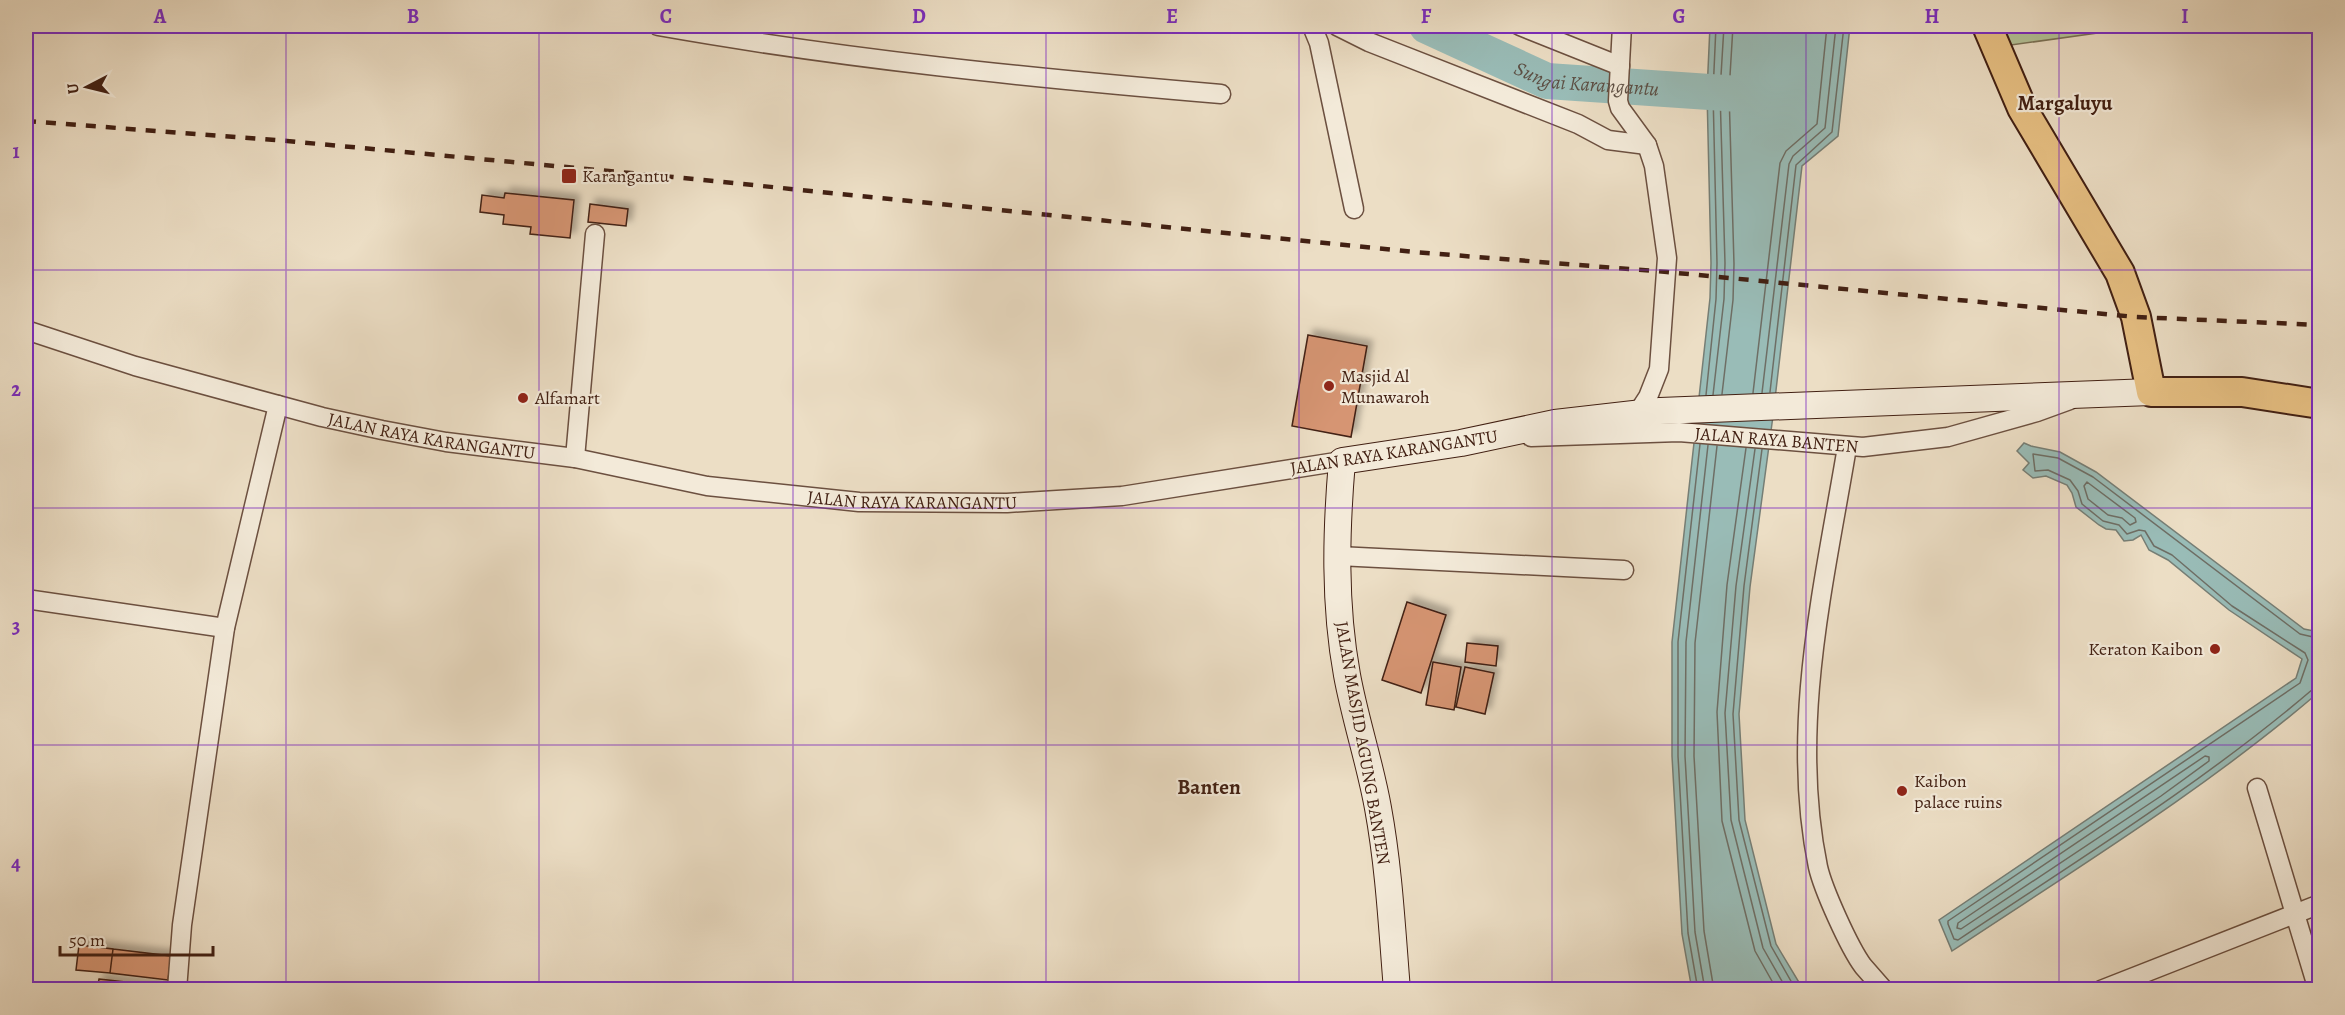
<svg xmlns="http://www.w3.org/2000/svg" width="2345" height="1015" viewBox="0 0 2345 1015" font-family="Alegreya,serif">
  <defs>
    <filter id="shadow"><feDropShadow dx="5.5" dy="-5.5" stdDeviation="3" flood-color="#0004"/></filter>
  </defs>
  <rect width="100%" height="100%" fill="#ecdec5"/>
  <filter id="stains"><feTurbulence type="fractalNoise" baseFrequency=".00333" numOctaves="4"/><feColorMatrix values="0 0 0 0 .2 0 0 0 0 .09 0 0 0 0 .02 0 0 0 .5 -.17"/></filter>
  <radialGradient id="worn" r=".72"><stop offset=".6" stop-color="#630" stop-opacity="0"/><stop offset="1" stop-color="#630" stop-opacity=".3"/></radialGradient>
  <path fill="#b3c298" stroke="#7a7156" stroke-width="1.5" d="M1997,26H2126L2127,29L2004,46Z"/>
  <path fill="#99bcb7" stroke="#767e75" stroke-width="1.5" d="M1710,26H1850L1838,136L1802,166L1773,416L1750,587L1739,714L1745,820L1776,944L1803,989L1692,990L1682,934L1672,756V642L1710,298L1711,263L1707,92Z
    M2024,443L2031,446L2060,452L2096,472L2304,629L2314,631L2319,628V692C2206,789 2077,868 1952,951L1939,920L2296,678L2302,659L2229,610L2168,560L2149,550L2141,535L2133,540L2124,541L2116,530L2106,529L2099,525L2076,507L2072,493L2067,485L2046,476L2033,478L2023,470L2029,463L2017,451Z"/>
  <g fill="none" stroke-linecap="round" stroke-linejoin="round">
    <path stroke="#6e6e65" stroke-width="1.5" d="M1770,392L1796,165L1832,132L1844,26
      M1753,393L1780,163L1786,151L1817,124L1827,26
      M1762,393L1789,164L1793,156L1825,128L1836,26
      M1722,394L1733,300L1734,264L1729,92L1733,26
      M1706,395L1716,299L1717,263L1713,92L1716,26
      M1713,395L1724,299L1725,263L1720,92L1724,26
      M1746,448L1727,585L1717,712L1722,821L1755,951L1777,990
      M1755,449L1736,586L1725,713L1731,820L1763,948L1787,990
      M1762,449L1744,586L1733,714L1739,820L1771,946L1796,990
      M2087,482L2135,518L2136,522L2130,525L2122,518L2108,515L2088,499L2084,486Z
      M2320,635L2313,637L2300,634L2093,477L2058,458L2033,454L2035,471L2048,470L2070,480L2078,491L2082,504L2103,521L2119,525L2127,534L2139,530L2145,531L2154,546L2172,555L2232,606L2305,653L2308,660L2300,683L1948,921V924L1954,939L1958,940C2078,860 2203,783 2313,689L2320,688
      M2205,756L2209,757V761L2161,796L1961,929L1957,928L1958,923Z
      M1698,990L1688,933L1678,756V642L1700,444
      M1705,990L1695,932L1685,756L1686,642L1708,445
      M1714,990L1704,931L1694,756L1695,643L1717,446"/>
    <path stroke="#99bcb7" stroke-width="36" id="s1" d="M1427,26L1547,81L1754,95"/>
  </g>
  <path fill="#d69573" stroke="#422013" stroke-width="1.5" filter="url(#shadow)" d="M505,193L574,200L570,238L530,234L531,227L503,224L504,215L480,212L482,195L504,198Z
    M590,204L628,209L626,226L588,222Z
    M1308,335L1367,346L1351,437L1292,426Z
    M1407,602L1446,615L1421,693L1382,680Z
    M1467,643L1498,646L1496,666L1465,662Z
    M1433,662L1461,667L1454,710L1426,705Z
    M1465,667L1494,673L1485,714L1456,707Z
    M79,945L113,949L110,973L76,970Z
    M113,949L171,956L168,980L110,973Z
    M99,979L161,986V990H97Z"/>
  <g fill="none" stroke-linecap="round" stroke-linejoin="round">
    <g stroke="#6c5040" stroke-width="21">
      <g id="minor">
        <path d="M658,26C844,59 1032,78 1221,94"/>
        <path d="M1312,26L1319,43L1354,209"/>
        <path d="M1337,26L1369,42L1578,124L1608,140L1647,145"/>
        <path d="M1520,26L1620,66"/>
        <path d="M1622,26L1618,101L1620,108L1647,145L1654,166L1667,258L1659,369L1648,397L1637,414"/>
        <path id="s2" d="M26,330L135,366L322,417L382,430L446,442L575,458L707,486L859,502L1007,503L1122,496L1342,461"/>
        <path id="s3" d="M1531,437L1679,432L1863,447L1948,437L2037,412L2070,400"/>
        <path d="M1847,447C1824,585 1789,727 1818,867C1823,889 1849,947 1863,966C1870,974 1877,982 1884,990"/>
        <path d="M575,458L595,234"/>
        <path d="M1338,556L1624,570"/>
        <path d="M26,599L225,628"/>
        <path d="M2257,788L2318,990"/>
        <path d="M177,990L182,925L225,628L278,405"/>
        <path d="M2101,990L2320,904"/>
      </g>
    </g>
    <g stroke="#422013" stroke-width="28">
      <path id="secondary" d="M1397,990C1392,929 1389,868 1378,808C1370,763 1355,719 1347,675C1334,604 1336,531 1342,461L1461,443L1555,423L1660,411L2151,392"/>
    </g>
    <g stroke="#422013" stroke-width="32">
      <path id="primary" d="M1987,26L2022,108L2120,273L2136,317L2151,392H2242L2320,404"/>
    </g>
    <use href="#minor" stroke="#f3ead9" stroke-width="18"/>
    <use href="#secondary" stroke="#f3ead9" stroke-width="26"/>
    <use href="#primary" stroke="#e6bf82" stroke-width="28"/>
    <path stroke="#422013" stroke-width="4.5" stroke-dasharray="10 10" stroke-linecap="butt" d="M26,121L287,141L673,177L1414,252L1667,272L2136,317L2320,325"/>
  </g>
  <path fill="none" stroke="#7b2cbf" stroke-width="1.5" stroke-opacity="0.55" d="M286,26V990M539,26V990M793,26V990M1046,26V990M1299,26V990M1552,26V990M1806,26V990M2059,26V990M26,270H2320M26,508H2320M26,745H2320"/>
  <g fill="#8f2418" stroke="#f3ead9" stroke-width="2">
    <rect x="561" y="168" width="16" height="16" rx="3"/>
    <circle cx="1329" cy="386" r="6"/>
    <circle cx="523" cy="398" r="6"/>
    <circle cx="2215" cy="649" r="6"/>
    <circle cx="1902" cy="791" r="6"/>
  </g>
  <g text-anchor="middle" dominant-baseline="central" stroke-width="4.5" stroke-linejoin="round" paint-order="stroke">
    <g font-size="18" fill="#422013" stroke="#f3ead9" text-anchor="start">
      <text x="582" y="176">Karangantu</text>
      <text x="1341" y="376">Masjid Al<tspan x="1341" dy="21">Munawaroh</tspan></text>
      <text x="535" y="398">Alfamart</text>
      <text x="2203" y="649" text-anchor="end">Keraton Kaibon</text>
      <text x="1914" y="781">Kaibon<tspan x="1914" dy="21">palace ruins</tspan></text>
    </g>
    <g font-size="18" fill="#422013" stroke="#f3ead9">
      <text stroke="none"><textPath href="#s2" startOffset="420">JALAN RAYA KARANGANTU</textPath></text>
      <text stroke="none"><textPath href="#s3" startOffset="246">JALAN RAYA BANTEN</textPath></text>
      <text transform="translate(1394 452) rotate(-9)">JALAN RAYA KARANGANTU</text>
      <text stroke="none"><textPath href="#s2" startOffset="906">JALAN RAYA KARANGANTU</textPath></text>
      <text transform="translate(1363 743) rotate(80)">JALAN MASJID AGUNG BANTEN</text>
    </g>
    <g font-size="20" font-style="italic" fill="#5c4f44" stroke="#f3ead9">
      <text stroke="none"><textPath href="#s1" startOffset="171">Sungai Karangantu</textPath></text>
    </g>
    <g font-size="21" font-weight="bold" fill="#422013" stroke="#f3ead9">
      <text x="2065" y="103">Margaluyu</text>
      <text x="1209" y="787">Banten</text>
    </g>
  </g>
  <rect width="2345" height="1015" fill="none" stroke="#ecdec5" stroke-width="66"/>
  <g transform="translate(87 87) rotate(263)" stroke="#f3ead9" stroke-width="4.5" paint-order="stroke">
  <path d="M0-4.5L10 22L0 15L-10 22Z" fill="#422013"/>
  <text y="-9" font-size="16" font-weight="bold" text-anchor="middle" fill="#422013">U</text>
  </g>
  <path d="M60 946v9h153v-9" fill="none" stroke="#422013" stroke-width="3"/>
  <text x="69" y="946" font-size="18" fill="#422013" stroke="#f3ead9" stroke-width="4.5" paint-order="stroke">50 m</text>
  <rect x="33" y="33" width="2279" height="949" fill="none" stroke="#7b2cbf" stroke-width="2"/>
  <g font-size="20" text-anchor="middle" font-weight="bold" fill="#7b2cbf">
    <text x="160" y="23">A</text>
    <text x="413" y="23">B</text>
    <text x="666" y="23">C</text>
    <text x="919" y="23">D</text>
    <text x="1172" y="23">E</text>
    <text x="1426" y="23">F</text>
    <text x="1679" y="23">G</text>
    <text x="1932" y="23">H</text>
    <text x="2185" y="23">I</text>
    <text x="16" y="158">1</text>
    <text x="16" y="396">2</text>
    <text x="16" y="633">3</text>
    <text x="16" y="870">4</text>
  </g>
  <rect width="100%" height="100%" filter="url(#stains)"/>
  <rect width="100%" height="100%" fill="url(#worn)"/>
</svg>
